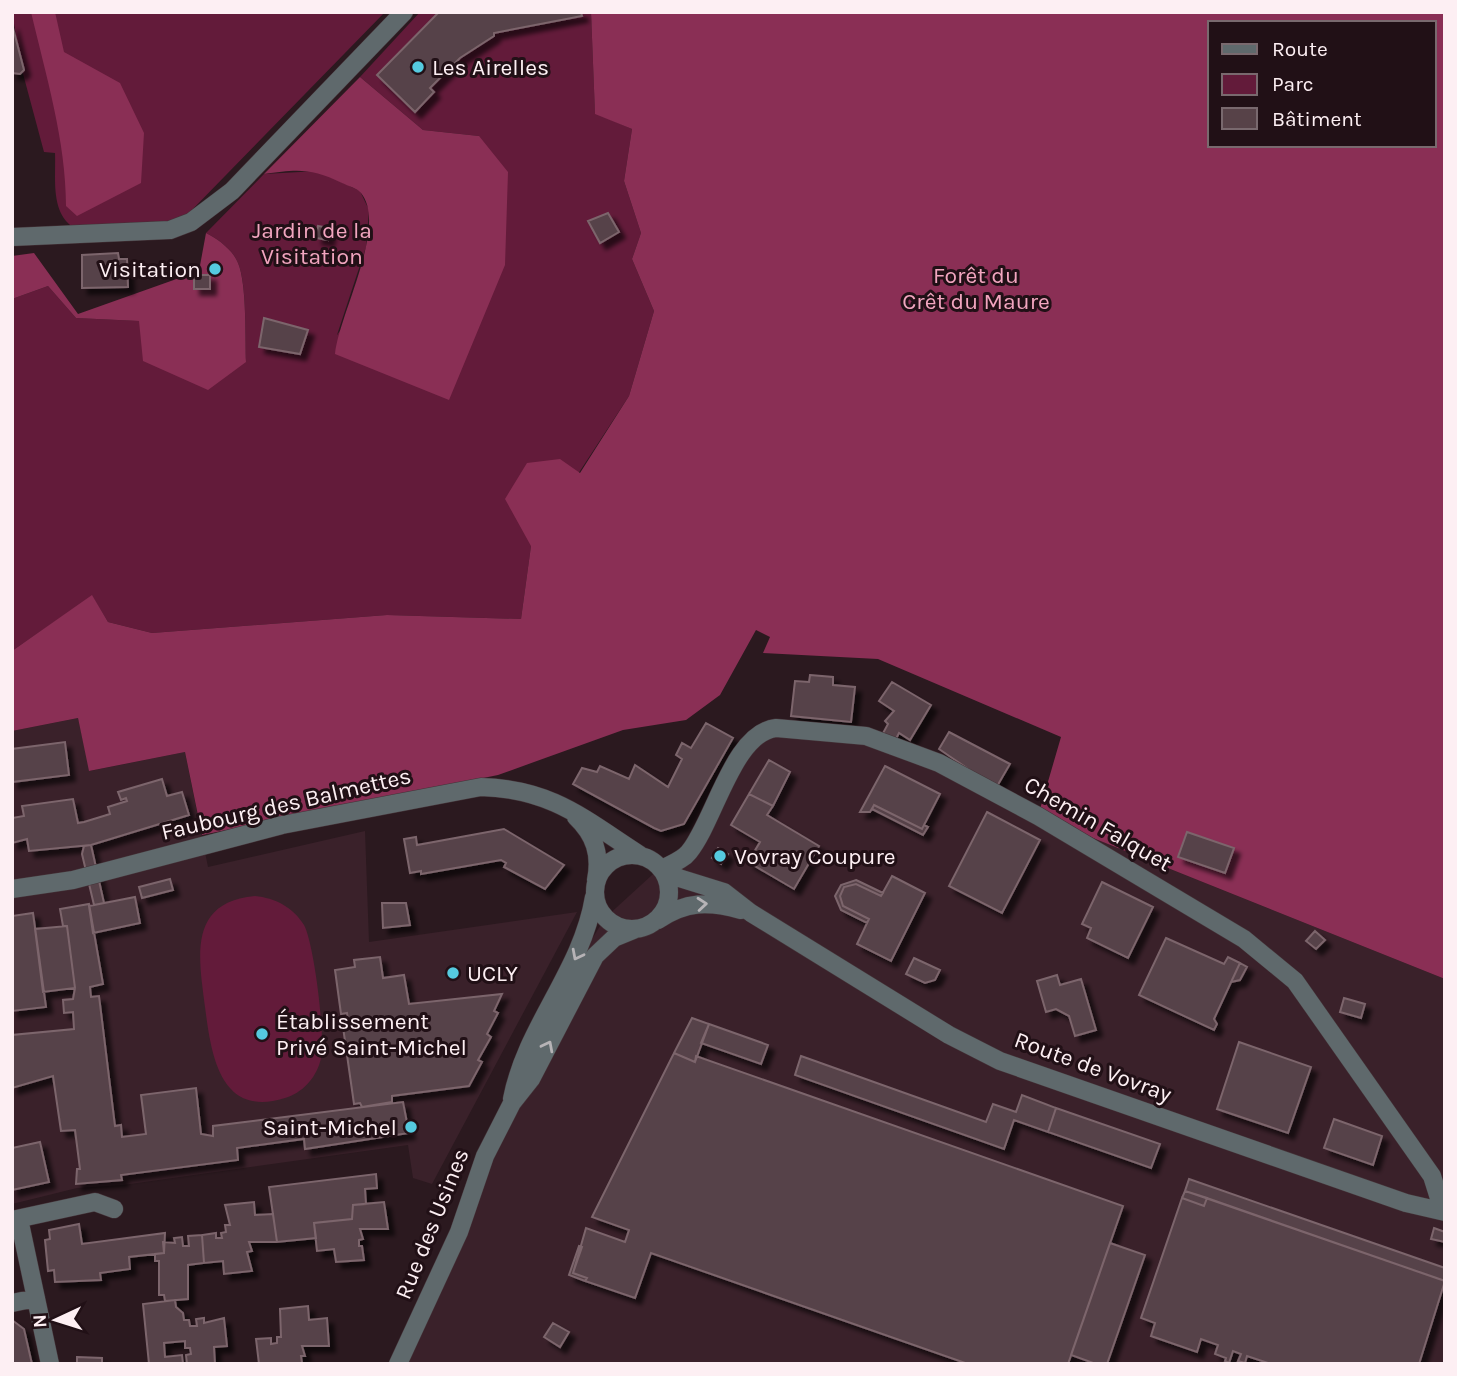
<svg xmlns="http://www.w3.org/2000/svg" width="1457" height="1376" viewBox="0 0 1457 1376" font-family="Karla,sans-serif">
  <defs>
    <filter id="shadow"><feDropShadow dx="6" dy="6" stdDeviation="2" flood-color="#0009"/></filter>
  </defs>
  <rect width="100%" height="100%" fill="#2b191f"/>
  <path fill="#3a212a" d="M78,718L90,771L185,752L208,867L365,831L369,942L577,912L432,1184L413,1178L408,1145L123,1185L77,1188L12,1204V731Z
    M755,736H866L1038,816L1445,979V1364H393L543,1018L605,918L675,854L691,849Z"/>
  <path fill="#631b3a" d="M12,12H385L186,216L166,223L74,228C50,212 56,179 55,153L44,152L22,70Z
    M420,12H591L595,113L632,129L624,181L641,233L632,259L654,311L629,396L531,546L521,619L387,615L152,633L108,622L92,596L12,651V299L48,286L76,318L139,321L246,362C245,338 247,283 238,263C233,250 218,239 206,233L264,174L318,171L360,191L369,210L366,247L337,335L479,136L423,130L360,77Z
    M255,896C275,898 293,907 304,925C314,943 327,1043 320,1062C315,1079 302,1093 285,1098C219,1119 211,1052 205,1007C199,959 187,902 255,896Z"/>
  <path fill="#8a2f55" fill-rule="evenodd" d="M31,12H55L64,52L120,83L144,133L141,183L77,216L66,206C66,141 46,76 31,12Z
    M591,12H1445V979L1038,816L1061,737L878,659L763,653L770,637L756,630L720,695L686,720L623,730L498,775L202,835L185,752L89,771L78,718L12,731V651L92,595L108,622L152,633L387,615L521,619L531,546L505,499L527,463L560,459L580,473L629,396L654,311L632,259L641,233L624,181L632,129L595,114ZM1210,23H1434V145H1210Z
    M360,77L423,130L479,136L508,172L505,265L449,400L335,354C339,314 388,226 361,193C357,188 348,186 342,183C312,168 297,169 264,174Z
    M206,233C218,239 233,250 238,263C247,284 245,338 246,362L208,390L143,361L139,321L76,318L48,286L12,299V256L34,253L78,314L199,271Z"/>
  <path fill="#574248" stroke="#7c656c" stroke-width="2" filter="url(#shadow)" d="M439,12H581L582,16L494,33V36L460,58L430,88L434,92L415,112L377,75Z
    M12,24L24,70L20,74L12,73Z
    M608,213L619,232L600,243L588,221Z
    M318,226L330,228L328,240L316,238Z
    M118,253L119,259H127L128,287L82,288V255Z
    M194,275H210V289H194Z
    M264,318L308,330L300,354L259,347Z
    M810,675L833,677V685L855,687L851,722L791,716L795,681L809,682Z
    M892,682L931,705L910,740L899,733L895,741L882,735L888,724L885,721L894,711L879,701Z
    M706,723L733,738L684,824L661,831L654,828L573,784L582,768L597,772L600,766L629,779L635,765L668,787L682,759L676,755L682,743L691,748Z
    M949,732L1010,764L996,788L939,749Z
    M65,742L69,775L12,782V749Z
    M769,760L790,772L773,806L749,794Z
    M885,766L940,794L922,829L874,805L870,812H860Z
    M162,779L167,796L182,792L189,815L91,845L29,851L27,839L12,843V818L24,816L22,806L73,799L78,823L84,822L110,814L108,807L127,801L126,798L121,800L118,792Z
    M749,794L773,806L767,815L819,846L794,889L748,862L760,842L731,825Z
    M874,805L922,829L924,825L928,827L923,835L872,809Z
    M987,812L1040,840L1002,913L949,886Z
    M504,829L564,865L545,889L504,867L506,863L501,860L421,874V871L410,873L404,839L416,837L417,845Z
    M1187,832L1234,848L1225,873L1178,857Z
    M91,845L104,903L94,905L82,854L84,846Z
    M718,848L728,854L721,864L712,858Z
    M892,876L925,893L891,961L857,944L869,919L843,906L840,896L844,887L856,884L881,896Z
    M170,879L173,890L142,898L139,887Z
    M856,880L883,893L881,896L856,884L844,887L840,896L843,906L869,919L867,923L841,910L835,896L841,885Z
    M1102,882L1153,907L1128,958L1087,938L1091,928L1082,924Z
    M135,897L140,923L93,933L89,906Z
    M382,903H406L410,925L383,928Z
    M89,904L103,984L90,987L91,997L99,996L115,1126L121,1125L122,1137L146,1134L141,1095L196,1088L201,1134L213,1136V1126L403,1102L409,1133L305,1149L304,1139L237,1148L238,1160L121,1175L122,1180L76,1184L77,1169H80L75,1130L61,1131L53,1076L12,1088V1035L74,1029L73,1012L64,1013L63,1000L73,999L75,988L67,926H63L60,909Z
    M33,913L46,1007L12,1011V916Z
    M67,926L75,988L43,992L35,929Z
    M1315,931L1325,940L1316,949L1306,941Z
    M1166,938L1224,964L1228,957L1240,963L1214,1019L1217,1024L1214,1030L1139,995Z
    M380,957L383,978L404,975L409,1004L502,994L494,1011L498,1013L487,1034L491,1037L478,1060L482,1062L469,1086L392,1096V1102L362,1107L360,1103L354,1104L343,1027L349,1026L347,1013L341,1014L335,970L355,967L354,960Z
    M914,958L940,970L935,980L925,983L906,974Z
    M1240,963L1247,967L1240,980L1231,982Z
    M1057,975L1060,985L1081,979L1096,1030L1075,1036L1069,1016L1056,1009L1046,1012L1037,981Z
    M1344,998L1365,1004L1361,1018L1340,1012Z
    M692,1018L709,1024L695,1062L674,1053Z
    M709,1024L768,1045L761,1064L701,1043Z
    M1239,1042L1311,1067L1288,1133L1217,1109Z
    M674,1053L695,1062L696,1056L1123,1206L1068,1364H968L651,1253L635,1298L585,1281L587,1278L573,1273L586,1228L625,1242L629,1230L592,1217Z
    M801,1056L986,1122L993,1104L1016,1112L1022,1095L1056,1108L1048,1132L1014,1120L1004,1149L795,1075Z
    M1056,1108L1160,1144L1151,1168L1048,1132Z
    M1334,1119L1382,1136L1373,1165L1324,1148Z
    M40,1142L49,1182L12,1190V1148Z
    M376,1174L377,1188L365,1189L366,1204L353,1205L352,1219L314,1223L316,1238L277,1242L269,1187Z
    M1189,1179L1445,1268V1281L1185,1191Z
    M1185,1191L1207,1198L1204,1206L1182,1198Z
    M1182,1198L1204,1206L1207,1198L1445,1281L1419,1364H1271L1247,1356L1245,1363L1238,1361L1241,1354L1233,1351L1229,1363L1225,1361L1226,1358L1215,1354L1218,1345L1201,1339L1197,1352L1151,1336L1155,1323L1141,1318Z
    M254,1202L255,1215L273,1214L277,1242H249L252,1251L247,1252L252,1271L224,1274L223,1261L204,1263L202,1235L216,1233V1238H222L221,1233L226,1232L225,1225H230L225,1205Z
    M384,1202L388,1229H360L363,1239L359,1240V1246H362L364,1260L336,1262L334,1249L317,1251L314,1223L352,1219L353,1205Z
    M79,1224L82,1244L165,1233L164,1253L129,1257L130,1269L100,1273L101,1280L55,1282L54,1270L48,1271L45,1240L50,1239L49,1230Z
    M1434,1228L1445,1232V1242L1431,1239Z
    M202,1235L204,1263L188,1265V1299L165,1301L164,1295H159V1261H155V1254L164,1253L163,1242L175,1243L174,1238L182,1237L183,1246H189L188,1236Z
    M1110,1243L1145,1255L1107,1364H1096L1071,1355Z
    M579,1246L582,1247L573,1273L587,1278L585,1281L569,1275Z
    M175,1300L176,1307L183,1313L184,1320H189L190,1326H197L196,1319L204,1318V1323L224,1318L227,1346L214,1347L215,1364H187L186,1355L191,1354L190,1348H185V1341L164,1343L165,1357L182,1355L183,1364H149L143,1304Z
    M308,1306L309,1320L327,1318L329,1346H302L305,1356H301L302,1363L305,1364H259L256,1339L271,1338V1344L277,1343V1337H281L280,1309Z
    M12,1320L24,1329L32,1364H12Z
    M553,1323L569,1332L560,1347L544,1337Z
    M77,1357L102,1358V1364H77Z"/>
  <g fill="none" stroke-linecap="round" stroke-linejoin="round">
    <g stroke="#443338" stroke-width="19">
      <path id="street" d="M12,237L170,230L191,222L232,191L404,12
        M576,817C595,835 601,855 596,880
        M595 892a37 37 0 1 1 74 0a37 37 0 1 1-74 0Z
        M662,869C671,864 683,860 689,852C715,820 733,733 776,728L866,736L939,763L1038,816L1244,939L1295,981L1432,1176L1443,1211
        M662,869L679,878L724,892L751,913L949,1035L1000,1061L1406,1203L1445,1212
        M12,889L73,880L282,825L481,787C552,789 584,819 640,855
        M658,920C686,901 709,901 741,910
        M512,1099C526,1026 582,971 594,897
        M19,1219L50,1364
        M12,1220L95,1202L114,1209
        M12,1303L36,1298
        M398,1364L459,1232L485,1156L512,1103L531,1079L595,956L614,938L636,929"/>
    </g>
    <use href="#street" stroke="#5f696c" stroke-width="18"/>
  </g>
  <defs><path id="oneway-chevron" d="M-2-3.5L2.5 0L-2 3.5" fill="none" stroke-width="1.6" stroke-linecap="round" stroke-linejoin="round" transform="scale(1.75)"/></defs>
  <g stroke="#b6b3b6">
    <use href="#oneway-chevron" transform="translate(702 904) rotate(-5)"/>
    <use href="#oneway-chevron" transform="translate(577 955) rotate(117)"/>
    <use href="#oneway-chevron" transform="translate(548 1046) rotate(-63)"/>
  </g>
  <g fill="#55cadf" stroke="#211016" stroke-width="2.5">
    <circle cx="418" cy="67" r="7"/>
    <circle cx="215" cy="269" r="7"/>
    <circle cx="720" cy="856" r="7"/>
    <circle cx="453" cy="973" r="7"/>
    <circle cx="262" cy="1034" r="7"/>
    <circle cx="411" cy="1127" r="7"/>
  </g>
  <g text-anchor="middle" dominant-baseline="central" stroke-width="6" stroke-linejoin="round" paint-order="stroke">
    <g font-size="23" fill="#fdeff3" stroke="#211016" text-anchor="start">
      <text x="432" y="67">Les Airelles</text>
      <text x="201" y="269" text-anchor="end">Visitation</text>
      <text x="734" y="856">Vovray Coupure</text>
      <text x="467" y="973">UCLY</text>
      <text x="276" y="1021">Établissement<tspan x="276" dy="26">Privé Saint-Michel</tspan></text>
      <text x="397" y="1127" text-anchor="end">Saint-Michel</text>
    </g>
    <g font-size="23" fill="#f2a5bf" stroke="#211016">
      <text x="312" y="230">Jardin de la<tspan x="312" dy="26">Visitation</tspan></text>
      <text x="976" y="275">Forêt du<tspan x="976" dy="26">Crêt du Maure</tspan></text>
    </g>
    <g font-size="23" fill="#fdeff3" stroke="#211016">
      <text transform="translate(286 804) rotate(-13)">Faubourg des Balmettes</text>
      <text transform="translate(1098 824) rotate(30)">Chemin Falquet</text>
      <text transform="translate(1093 1067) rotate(20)">Route de Vovray</text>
      <text transform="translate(432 1224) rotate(-68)">Rue des Usines</text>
    </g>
  </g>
  <rect width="1457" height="1376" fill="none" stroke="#fdeff3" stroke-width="28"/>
  <rect x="1208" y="21" width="228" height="126" fill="#211016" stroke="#79696e" stroke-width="2"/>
  <rect x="1222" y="44" width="35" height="10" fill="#5f696c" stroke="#79696e" stroke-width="2"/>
  <text x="1272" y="56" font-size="21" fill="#fdeff3">Route</text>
  <rect x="1222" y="74" width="35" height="21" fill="#631b3a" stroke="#79696e" stroke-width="2"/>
  <text x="1272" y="91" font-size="21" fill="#fdeff3">Parc</text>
  <rect x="1222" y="108" width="35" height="21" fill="#574248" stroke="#79696e" stroke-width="2"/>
  <text x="1272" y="126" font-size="21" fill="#fdeff3">Bâtiment</text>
  <g transform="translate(56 1320) rotate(266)" stroke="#211016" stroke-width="5" paint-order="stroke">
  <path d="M0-5L12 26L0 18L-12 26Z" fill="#fdeff3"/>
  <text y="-10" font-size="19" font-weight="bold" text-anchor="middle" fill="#fdeff3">N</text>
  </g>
</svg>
